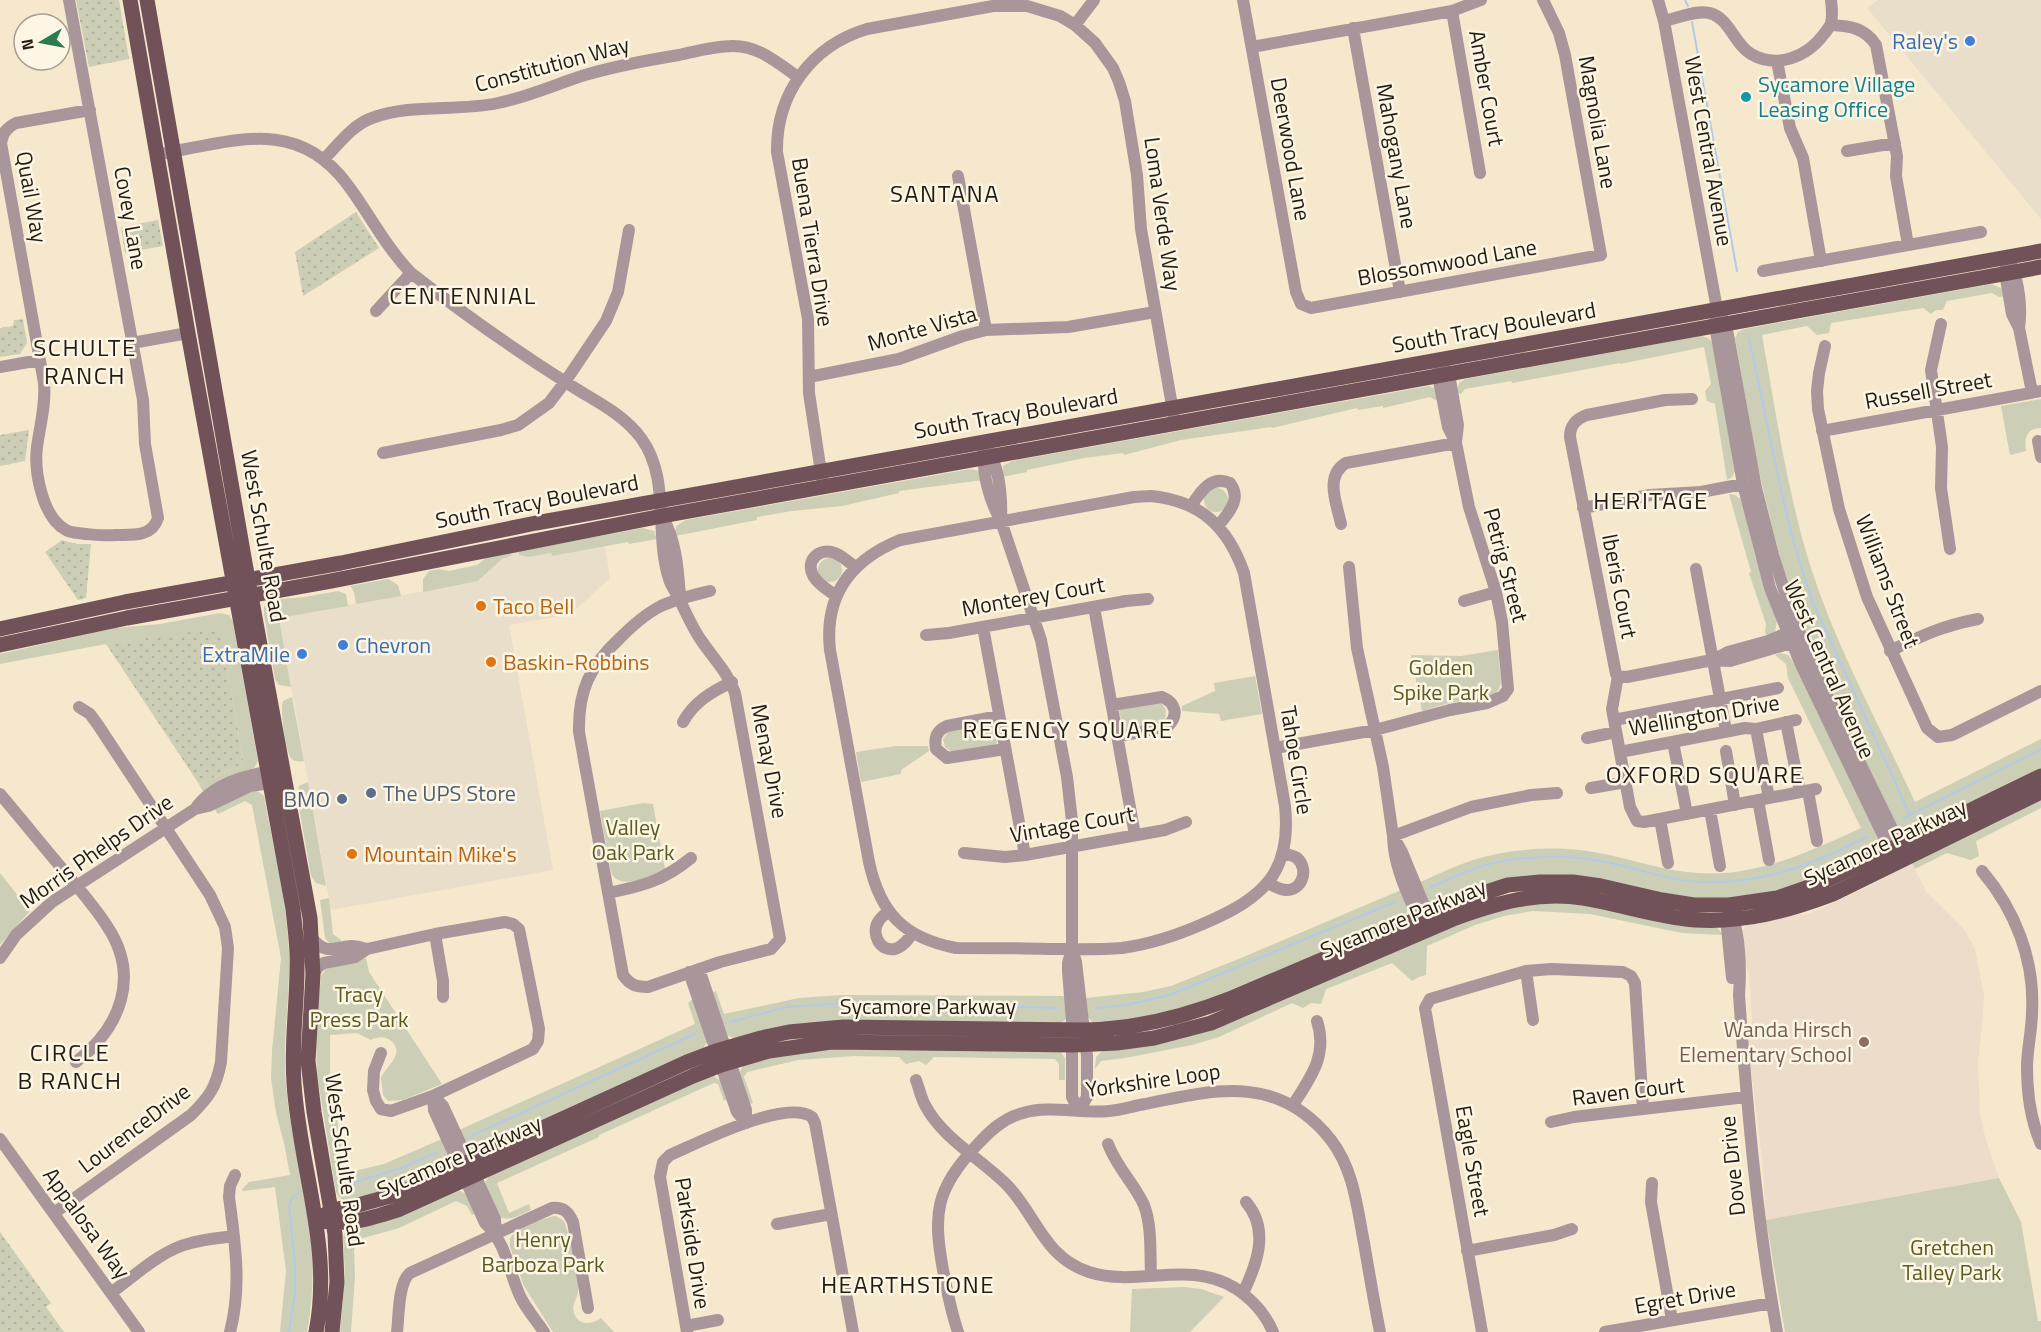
<svg xmlns="http://www.w3.org/2000/svg" width="2041" height="1332" viewBox="0 0 2041 1332" font-family="'Titillium Web',sans-serif">
  <defs>
    <pattern id="grass-dots" width="8" height="8" patternUnits="userSpaceOnUse" patternTransform="scale(1.5)"><rect width="8" height="8" fill="#cdceb6"/><path d="M2 2h.1M6 6h.1" fill="none" stroke="#b0b09c" stroke-width="1.8" stroke-linecap="round"/></pattern>
  </defs>
  <rect width="100%" height="100%" fill="#f5e8cc"/>
  <path fill="#e9dec9" d="M1878,0H2041V219L1867,8Z
    M605,546L610,578L571,614L509,625L553,870L331,910L279,618L478,581L510,552L518,551L528,557L551,553L552,556Z"/>
  <path fill="#eddcca" d="M1911,861L1927,893L1964,929L1975,949L1984,995L1983,1016L1978,1062L1980,1114L1985,1137L1999,1178L1766,1220L1763,1168L1750,1059L1748,1033L1752,1021L1749,973L1744,962L1742,932L1746,925L1794,914H1808L1829,905L1879,881L1888,873Z"/>
  <path fill="url(#grass-dots)" d="M76,0H119L129,59L89,67Z
    M356,212L379,248L303,296L295,252Z
    M158,220L163,246L125,253L121,227Z
    M23,319L27,343L20,354L0,357V328L13,326L14,320Z
    M29,430L25,461L0,466V435Z
    M62,540L77,544H91L86,598L78,600L45,552Z
    M220,627L243,760L239,766L199,784L106,644Z
    M0,1232L51,1303L46,1307L64,1332H0Z"/>
  <path fill="#cdceb6" d="M1992,284L2001,288L2005,296L1999,297L1992,293L1947,301L1943,310H1936L1931,314L1923,308L1831,323L1829,333L1817,335L1807,326L1762,335C1776,413 1787,492 1811,568C1837,649 1879,724 1915,802L2041,739V770L1908,834L1897,828L1819,665L1800,621L1782,568L1757,463L1735,338L1738,332L1744,329Z
    M1701,336L1708,338L1712,342L1736,470L1732,477L1727,480L1715,404L1707,401L1705,391L1711,384L1704,347L1620,364V363L1512,383L1511,381L1465,389L1461,394L1457,393L1459,383L1465,379Z
    M1429,386L1435,389L1439,400H1435L1430,397L1383,408V406L1358,410L1357,408L1272,428L1271,427L1181,440L1124,455L1123,453L1084,458L1027,470V472L1002,477L1003,466L1012,461Z
    M2041,399V428C2026,428 2024,439 2026,451L2010,455L2001,406Z
    M970,469L979,471L983,480L899,491V493L842,506L792,511L757,517V520L675,536L676,526L686,520Z
    M1204 500a12 12 0 1 1 24 0a12 12 0 1 1-24 0Z
    M1729,494L1735,495L1742,500L1755,555L1777,621L1775,632L1768,638L1765,632L1766,624L1749,573L1751,572Z
    M643,528L654,531L657,539L629,544L628,542L552,556L551,553L528,557L519,555L518,551Z
    M510,552L511,556L502,559L478,581L423,592V579L429,571L439,569L449,571L477,565L486,558Z
    M818 570a12 12 0 1 1 24 0a12 12 0 1 1-24 0Z
    M388,579L398,585L401,596L356,604L354,592L350,586Z
    M338,591L346,594L348,606L279,618L291,687L279,685L275,679L264,614V606L271,600L304,597Z
    M220,613L229,615L233,622L258,761L253,770L203,792L199,784L239,766L243,760L220,628L106,644L0,664V654L115,628L160,624Z
    M1498,650L1501,683L1498,691L1491,695L1449,703L1422,711L1411,655L1461,656Z
    M1780,653L1788,655L1792,660L1878,838L1877,848L1801,885L1740,899H1697L1592,879L1433,904L1429,903L1418,883C1436,875 1455,866 1473,860C1513,848 1558,845 1599,853C1632,859 1664,871 1697,873C1757,877 1809,852 1861,828L1788,678L1786,664L1775,655Z
    M1255,676L1262,714L1221,721L1219,714L1182,711V706L1215,691L1214,683Z
    M292,697L304,761C299,762 294,762 291,758C285,750 280,709 283,701Z
    M1157,702L1162,704L1166,710L1165,721L1129,730L1123,729L1119,710L1125,707Z
    M986,723L994,724L997,743L993,746L953,753L945,747L943,739L949,731Z
    M896,746H928L929,751L901,770V774L861,782L856,752Z
    M308,782L326,886L316,883L311,876L297,796L299,786Z
    M256,790L264,796C274,849 288,904 289,958C290,1000 282,1042 286,1085C290,1139 308,1192 312,1246C314,1275 312,1304 307,1332H280L286,1271L275,1187L243,1191L242,1189L249,1182L290,1175L284,1143L276,1113L271,1078L272,1051L281,958L252,805L245,801L218,814L214,808Z
    M2041,798V808L1976,841L1979,856L1971,860L1947,853L1915,869L1911,861Z
    M643,803L653,804L665,869C652,876 619,892 611,872L600,811Z
    M0,873L30,911L0,945Z
    M1401,890L1408,909L1404,918L1220,997L1146,1019L1093,1023L1088,1017L1085,998L1143,992L1171,986L1241,958Z
    M329,898L333,934L341,940V945L330,944L325,938L320,900Z
    M1562,901L1717,927L1723,935L1682,933L1590,914L1533,911L1504,916L1475,925L1427,946L1426,975L1419,977L1412,981L1392,963L1326,989L1321,1004L1311,1003L1303,1008L1292,1003L1219,1037L1192,1045L1125,1058L1101,1061L1095,1069L1096,1057L1103,1050L1154,1044L1471,918L1499,908Z
    M366,958L369,972L442,1084L403,1100L388,1101L383,1095L381,1078C386,1066 407,1053 390,1040C384,1036 377,1037 371,1040L357,1033L330,1035V1078L346,1173L384,1164L442,1139L449,1159L448,1164L403,1186L344,1201L338,1196L336,1192L317,1074L316,1033L321,976L326,969Z
    M716,991L724,1014L799,998L842,995L1066,996V1019L1060,1024L736,1039L727,1035L711,993Z
    M693,999L707,1042L703,1049L475,1152L470,1150L459,1130L695,1024L688,1003Z
    M815,1049L1060,1051L1065,1058V1080H1059V1064L1055,1059L934,1057L926,1065L919,1061L906,1064L899,1057L854,1056L798,1060L747,1072L744,1077L753,1103L749,1104L739,1073L744,1064Z
    M712,1075L720,1080L728,1099L724,1101L718,1084L714,1083C675,1100 638,1118 599,1135V1137L497,1183L509,1213L529,1204L531,1210C521,1214 511,1222 500,1217L485,1183L489,1176Z
    M1999,1178L2021,1222L2038,1321H2041V1332H1785L1766,1220Z
    M458,1190L466,1194L476,1213L472,1215L467,1206L456,1201L399,1228L360,1239L354,1250L355,1276L351,1332H340L345,1276L343,1237L346,1230Z
    M556,1216L564,1221C569,1234 579,1277 578,1290C578,1299 571,1304 574,1313C578,1326 592,1325 601,1318L614,1332H553L524,1286L510,1247V1238C517,1229 545,1217 556,1216Z
    M1184,1287L1201,1289L1224,1297L1190,1332H1130L1132,1289Z"/>
  <g fill="none" stroke-linecap="round" stroke-linejoin="round">
    <path stroke="#b2cae9" stroke-width="2" d="M1685,0L1688,6
      M1692,22L1737,271
      M1749,338L1780,485L1793,540L1811,598L1910,815
      M1904,818L2041,749
      M1431,887C1447,880 1464,872 1482,866C1517,856 1562,854 1599,861C1633,866 1666,881 1701,882C1763,884 1812,865 1866,837
      M1096,1008L1126,1005L1170,995L1395,902
      M731,1022L786,1007L863,1002L1058,1008
      M471,1136L695,1034
      M345,1185L402,1168L437,1152
      M289,1332L295,1294V1264L289,1206L292,1198L300,1192"/>
    <path stroke="#a9969a" stroke-width="12" d="M69,0L143,400L145,444L158,518C152,537 133,535 116,535C107,536 72,534 66,530C42,517 34,471 37,447C40,425 46,405 44,383L1,143C3,133 6,128 16,123L90,110
      M1243,0L1296,292L1301,304L1311,308L1601,255L1565,55L1559,33L1543,0
      M1658,0L1664,21L1717,309L1715,326L1743,484L1770,588L1801,665L1893,856
      M1452,11L1480,173
      M1664,21C1678,18 1696,10 1709,13C1729,17 1734,44 1751,54C1777,69 1807,57 1824,34C1826,31 1830,27 1831,23C1833,15 1832,8 1831,0
      M1075,25L1094,0
      M1831,25C1850,26 1865,28 1876,45L1897,156L1896,176L1908,245
      M1353,28L1400,292
      M1252,47L1452,11L1481,0
      M1777,61L1790,128L1803,158L1821,261
      M1847,151L1895,143
      M165,153C234,141 297,117 347,184C369,213 385,246 411,273C460,311 512,348 564,381C590,399 621,411 641,438C671,479 654,533 669,579C671,586 676,592 679,599C687,614 693,630 703,643C715,660 728,673 735,693L780,939L771,949L720,962L648,987C636,987 630,985 623,975L579,732C578,690 590,666 620,638C633,625 645,614 661,606C676,599 694,595 710,591
      M324,159C338,145 352,125 372,118C412,103 457,112 498,103C528,97 556,84 585,75C616,66 648,60 679,55C697,51 715,46 733,46C759,46 778,63 798,77
      M958,176L986,330
      M2011,264C2019,283 2022,308 2019,328
      M2006,265L2005,273L2012,314L2019,328L2032,392
      M1763,271L1981,232
      M376,311L411,273
      M1722,317L1726,324L1756,488L1773,555L1788,602L1812,665L1903,851
      M1941,324L1931,370L1942,447L1941,488L1950,549
      M132,343L188,333
      M1825,346L1819,373L1817,391L1818,409L1839,509L1867,597L1927,728L1938,737L1952,735L2041,691
      M0,367L40,360
      M1445,368L1449,374L1458,425L1456,442
      M809,377L899,359L963,336L986,330L1068,327L1155,312
      M1692,399L1665,400L1587,415C1576,419 1570,425 1570,437L1616,674L1618,676L1627,677L1712,660L1730,661L1798,641
      M1822,431L2041,391
      M2038,441L2041,457
      M984,449C982,473 989,500 1001,521L1041,640L1067,777L1072,821V949L1068,963V971L1072,1021V1097L1079,1111
      M988,449C999,469 1002,497 1001,520
      M383,453L501,430L518,425L549,403L565,382L606,321L618,292L629,230
      M822,479L809,393L808,319L777,152C776,94 811,46 867,29L993,6H1027L1060,16L1075,25L1095,43L1113,68L1119,82L1125,101L1137,175L1141,229L1174,417
      M1151,496C1201,501 1228,527 1244,573L1285,806C1292,873 1263,898 1205,923C1178,935 1151,944 1122,948C1097,950 1072,949 1048,949C1017,948 987,948 956,948C904,938 880,913 869,862L830,650C824,595 851,560 900,540L1134,497Z
      M1191,506C1201,491 1211,475 1230,483C1242,499 1229,512 1219,525
      M1583,508L1650,495L1701,492L1743,484
      M662,516C676,539 678,569 680,596
      M1341,524C1337,504 1324,476 1346,463L1456,443
      M1349,567L1357,648L1383,767L1393,836L1402,852L1428,915V923
      M1696,569L1726,731
      M836,596C828,590 819,585 814,577C804,561 819,547 835,553C842,556 849,562 855,567
      M1464,601L1496,592
      M1094,607L1135,835
      M983,627L1025,855
      M926,635L949,633L1126,601L1148,599
      M1890,651C1923,635 1942,626 1978,619
      M1713,660L1728,652L1768,641L1792,631
      M1618,676L1612,709L1630,807L1637,821L1644,822L1816,789
      M1112,705L1162,697C1176,703 1179,715 1168,726L1117,737
      M999,716L947,726C936,731 934,738 936,749L947,758L1005,749
      M1614,720L1778,688
      M683,722C694,702 711,692 732,682
      M1786,722L1800,792
      M1756,729L1769,798
      M1587,738L1616,732
      M1673,742L1687,814
      M1275,748L1375,730L1450,710L1487,703L1503,696L1508,689L1502,622L1496,592L1469,507L1456,443L1448,427L1438,376L1439,367
      M1726,751L1735,805
      M1620,752L1745,728L1756,729L1796,720
      M1591,788L1626,782
      M1808,791L1817,841
      M0,794C22,820 43,846 65,872C79,889 95,907 107,926C141,977 120,1028 76,1062
      M1758,800L1769,860
      M195,809C212,784 247,774 275,771
      M1710,810L1720,866
      M1660,819L1668,863
      M1393,836L1471,807L1531,795L1557,793
      M1393,837C1394,867 1407,892 1418,918L1423,924
      M964,853L1005,857L1025,855L1165,830L1186,822
      M1982,871C2015,910 2035,960 2032,1012C2032,1030 2027,1049 2027,1067C2027,1092 2031,1121 2041,1144
      M1268,883C1272,885 1277,888 1281,889C1300,895 1311,871 1297,858C1294,856 1287,854 1283,853
      M608,893C642,886 663,881 691,858
      M889,911C885,914 880,918 878,922C871,934 880,952 895,949C903,947 908,939 913,933
      M1728,911L1727,928L1732,978
      M1731,911C1740,935 1741,969 1739,995C1747,1108 1757,1221 1777,1332
      M435,934L443,981V997
      M312,938C326,956 334,947 352,946C357,946 362,948 367,949
      M1072,949L1076,962L1087,1056V1097L1079,1111
      M0,958L16,935L52,902L195,809L208,806L250,786L279,782
      M699,969L746,1110V1123
      M1526,971L1533,1020
      M689,972L737,1112L746,1123
      M313,974L319,966L324,963L355,957L367,949L435,934L505,922L513,924L519,929L539,1029L538,1041L533,1049L433,1096L391,1111L381,1109L376,1101L373,1090L374,1071L381,1053
      M916,1080C919,1088 921,1098 925,1105C942,1138 981,1159 1006,1184C1036,1214 1043,1257 1089,1272C1139,1288 1187,1259 1235,1288C1252,1299 1265,1313 1273,1332
      M433,1096L434,1110L485,1223C507,1244 508,1270 520,1296C526,1309 536,1320 544,1332
      M433,1096L443,1106L479,1184L495,1219L496,1233
      M1293,1105C1311,1077 1328,1055 1317,1021
      M1551,1122L1574,1117L1746,1097
      M0,1139L139,1332
      M1108,1144C1117,1168 1134,1183 1144,1205C1152,1226 1150,1253 1151,1276
      M1652,1183L1651,1202L1672,1320
      M54,1213L191,1115C209,1097 216,1088 221,1062L228,948L225,927L210,895L98,725L90,714L79,707
      M777,1224L831,1214
      M1467,1251L1554,1235L1572,1229
      M111,1293C136,1275 161,1250 191,1243C205,1239 220,1238 234,1236
      M1243,1293C1257,1264 1270,1230 1246,1202
      M686,1326L718,1320
      M230,1332C242,1286 235,1243 229,1197L230,1186L235,1175
      M397,1332C399,1316 398,1283 410,1273L552,1208C563,1207 568,1211 573,1222L588,1308
      M687,1332L660,1177L663,1162L670,1155C698,1143 786,1098 812,1117L815,1123L853,1332
      M958,1332C951,1312 947,1291 943,1270C933,1214 935,1190 976,1146C989,1132 1003,1118 1023,1113C1049,1105 1082,1114 1109,1111C1121,1110 1133,1106 1145,1104C1217,1089 1279,1074 1331,1140C1354,1170 1357,1207 1364,1243C1369,1272 1374,1302 1380,1332
      M1482,1332L1425,1008L1430,999L1526,971L1552,969L1623,972L1631,976L1635,983L1643,1109
      M1605,1332L1772,1303"/>
    <path stroke="#715259" stroke-width="15" d="M130,0L188,333L293,909C295,929 298,948 297,968C297,1007 291,1044 294,1083C299,1166 333,1247 316,1332
      M147,0L245,563L310,918L313,974L308,1061L314,1112L335,1234L337,1282L332,1332
      M0,629L125,602L341,563L536,523L2041,251
      M0,645L127,618L331,581L662,516L2041,267
      M317,1220L332,1210L358,1205L398,1194L687,1062L716,1051L761,1038L789,1032L843,1027L1084,1030C1136,1029 1184,1017 1232,998L1462,900L1508,885L1540,882H1573L1601,886L1662,900L1694,905H1729L1777,898L1823,882L2041,776
      M317,1220C346,1227 372,1218 400,1209L693,1076L721,1065L769,1051L831,1042L1073,1045L1117,1043L1154,1038L1211,1023L1453,919C1496,903 1537,891 1583,898C1620,904 1657,917 1695,920C1744,923 1788,911 1833,894L2041,792"/>
  </g>
  <g fill="#3f7fe0" stroke="#fdf6e5" stroke-width="2">
    <circle cx="1970" cy="41" r="6"/>
    <circle cx="343" cy="645" r="6"/>
    <circle cx="302" cy="654" r="6"/>
  </g>
  <circle fill="#0f9aa8" stroke="#fdf6e5" stroke-width="2" cx="1746" cy="97" r="6"/>
  <g fill="#e8710a" stroke="#fdf6e5" stroke-width="2">
    <circle cx="481" cy="606" r="6"/>
    <circle cx="491" cy="662" r="6"/>
    <circle cx="352" cy="854" r="6"/>
  </g>
  <g fill="#5c6f8a" stroke="#fdf6e5" stroke-width="2">
    <circle cx="371" cy="793" r="6"/>
    <circle cx="342" cy="799" r="6"/>
  </g>
  <circle fill="#8d6e63" stroke="#fdf6e5" stroke-width="2" cx="1864" cy="1042" r="6"/>
  <g text-anchor="middle" dominant-baseline="central" stroke-width="5" stroke-linejoin="round" paint-order="stroke">
    <g font-size="22" fill="#366cbe" stroke="#fdf6e5" text-anchor="end">
      <text x="1958" y="41">Raley's</text>
      <text x="355" y="645" text-anchor="start">Chevron</text>
      <text x="290" y="654">ExtraMile</text>
    </g>
    <g font-size="22" fill="#221d13" stroke="#fdf6e5">
      <text transform="translate(552 64) rotate(-15)">Constitution Way</text>
      <text transform="translate(1487 88) rotate(80)">Amber Court</text>
      <text transform="translate(1598 122) rotate(80)">Magnolia Lane</text>
      <text transform="translate(1291 149) rotate(80)">Deerwood Lane</text>
      <text transform="translate(1709 151) rotate(80)">West Central Avenue</text>
      <text transform="translate(1397 156) rotate(80)">Mahogany Lane</text>
      <text transform="translate(32 197) rotate(80)">Quail Way</text>
      <text transform="translate(1163 214) rotate(82)">Loma Verde Way</text>
      <text transform="translate(131 218) rotate(80)">Covey Lane</text>
      <text transform="translate(813 242) rotate(81)">Buena Tierra Drive</text>
      <text transform="translate(1447 262) rotate(-10)">Blossomwood Lane</text>
      <text transform="translate(1494 327) rotate(-10)">South Tracy Boulevard</text>
      <text transform="translate(922 328) rotate(-16)">Monte Vista</text>
      <text transform="translate(1928 390) rotate(-10)">Russell Street</text>
      <text transform="translate(1016 413) rotate(-10)">South Tracy Boulevard</text>
      <text transform="translate(537 501) rotate(-11)">South Tracy Boulevard</text>
      <text transform="translate(264 536) rotate(80)">West Schulte Road</text>
      <text transform="translate(1506 565) rotate(75)">Petrig Street</text>
      <text transform="translate(1888 581) rotate(69)">Williams Street</text>
      <text transform="translate(1620 586) rotate(79)">Iberis Court</text>
      <text transform="translate(1033 596) rotate(-10)">Monterey Court</text>
      <text transform="translate(1830 669) rotate(66)">West Central Avenue</text>
      <text transform="translate(1704 715) rotate(-10)">Wellington Drive</text>
      <text transform="translate(1297 760) rotate(81)">Tahoe Circle</text>
      <text transform="translate(770 761) rotate(79)">Menay Drive</text>
      <text transform="translate(1072 824) rotate(-10)">Vintage Court</text>
      <text transform="translate(1885 842) rotate(-25)">Sycamore Parkway</text>
      <text transform="translate(96 851) rotate(-35)">Morris Phelps Drive</text>
      <text transform="translate(1403 918) rotate(-22)">Sycamore Parkway</text>
      <text x="928" y="1006">Sycamore Parkway</text>
      <text transform="translate(1153 1080) rotate(-8)">Yorkshire Loop</text>
      <text transform="translate(1628 1091) rotate(-7)">Raven Court</text>
      <text transform="translate(134 1128) rotate(-37)">LourenceDrive</text>
      <text transform="translate(459 1156) rotate(-23)">Sycamore Parkway</text>
      <text transform="translate(345 1160) rotate(82)">West Schulte Road</text>
      <text transform="translate(1473 1161) rotate(80)">Eagle Street</text>
      <text transform="translate(1732 1166) rotate(-96)">Dove Drive</text>
      <text transform="translate(87 1223) rotate(54)">Appalosa Way</text>
      <text transform="translate(693 1243) rotate(81)">Parkside Drive</text>
      <text transform="translate(1685 1297) rotate(-10)">Egret Drive</text>
    </g>
    <g font-size="22" fill="#0d838f" stroke="#fdf6e5" text-anchor="start">
      <text x="1758" y="84">Sycamore Village<tspan x="1758" dy="25">Leasing Office</tspan></text>
    </g>
    <g font-size="22" fill="#c56008" stroke="#fdf6e5" text-anchor="start">
      <text x="493" y="606">Taco Bell</text>
      <text x="503" y="662">Baskin-Robbins</text>
      <text x="364" y="854">Mountain Mike's</text>
    </g>
    <g font-size="22" fill="#5b5c21" stroke="#fdf6e5">
      <text x="1441" y="667">Golden<tspan x="1441" dy="25">Spike Park</tspan></text>
      <text x="633" y="827">Valley<tspan x="633" dy="25">Oak Park</tspan></text>
      <text x="359" y="994">Tracy<tspan x="359" dy="25">Press Park</tspan></text>
      <text x="543" y="1239">Henry<tspan x="543" dy="25">Barboza Park</tspan></text>
      <text x="1952" y="1247">Gretchen<tspan x="1952" dy="25">Talley Park</tspan></text>
    </g>
    <g font-size="22" fill="#4e5e75" stroke="#fdf6e5" text-anchor="start">
      <text x="383" y="793">The UPS Store</text>
      <text x="330" y="799" text-anchor="end">BMO</text>
    </g>
    <g font-size="22" fill="#785e54" stroke="#fdf6e5" text-anchor="end">
      <text x="1852" y="1029">Wanda Hirsch<tspan x="1852" dy="25">Elementary School</tspan></text>
    </g>
    <g font-size="24" letter-spacing="1.5" fill="#221d13" stroke="#fdf6e5">
      <text x="945" y="193">SANTANA</text>
      <text x="463" y="295">CENTENNIAL</text>
      <text x="85" y="347">SCHULTE<tspan x="85" dy="28">RANCH</tspan></text>
      <text x="1651" y="500">HERITAGE</text>
      <text x="1068" y="729">REGENCY SQUARE</text>
      <text x="1705" y="774">OXFORD SQUARE</text>
      <text x="70" y="1052">CIRCLE<tspan x="70" dy="28">B RANCH</tspan></text>
      <text x="908" y="1284">HEARTHSTONE</text>
    </g>
  </g>
  <g transform="translate(42 42) rotate(260)"><circle r="28" fill="#fdf6e5" stroke="#a59f91" stroke-width="1.5"/>
  <path d="M0-4.5L10 22L0 15L-10 22Z" fill="#287c4f"/>
  <text y="-9" font-size="16" font-weight="bold" text-anchor="middle" fill="#221d13">N</text>
  </g>
</svg>
